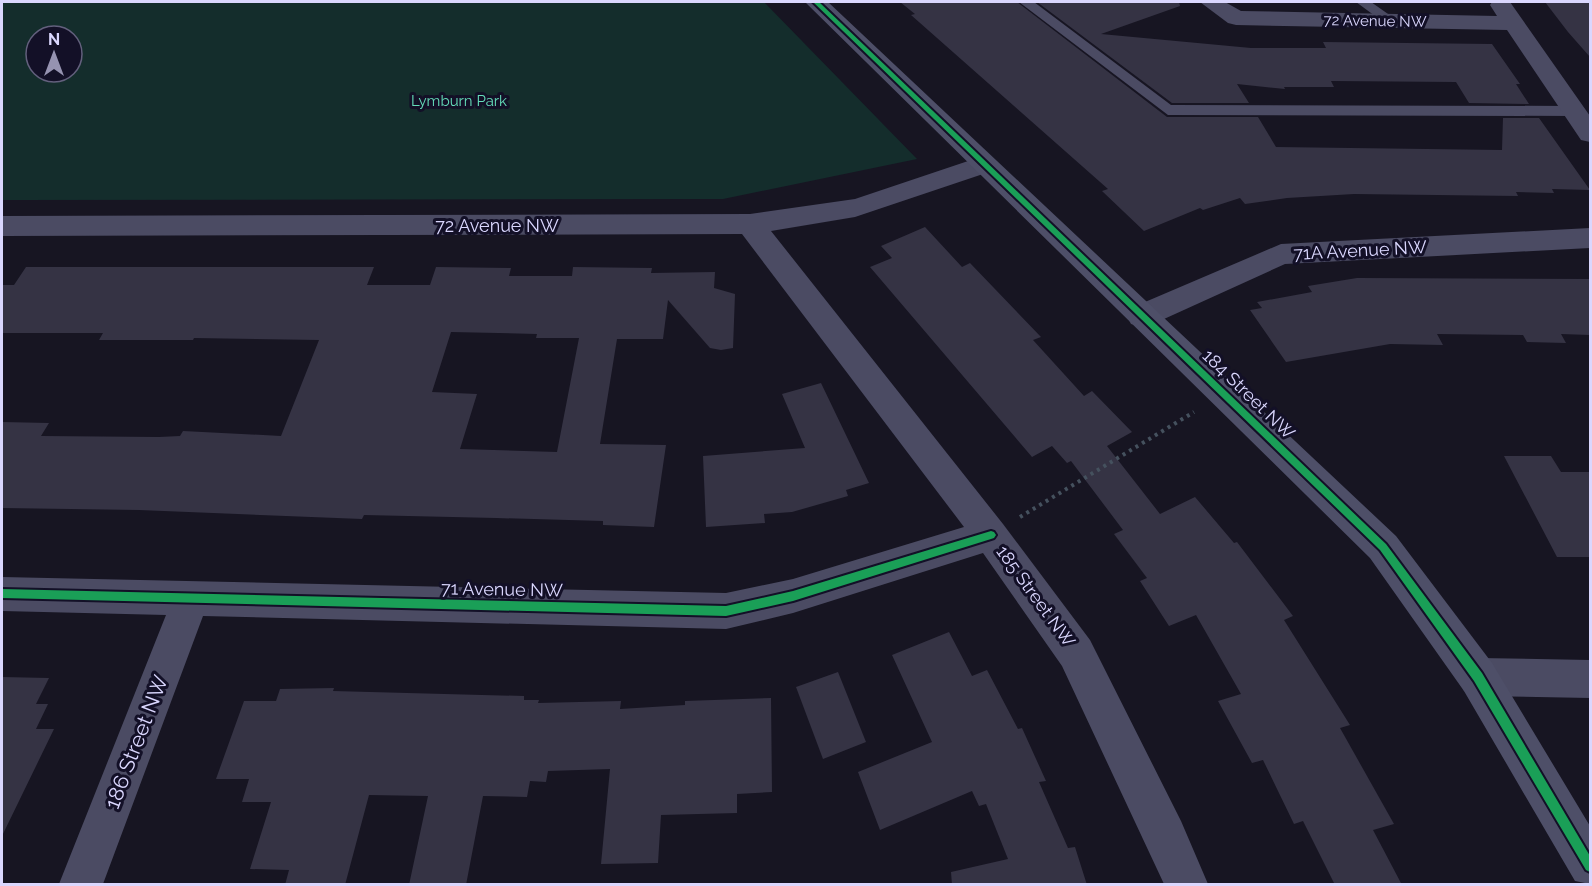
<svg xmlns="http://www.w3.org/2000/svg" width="1592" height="886" viewBox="0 0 1592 886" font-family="Raleway,sans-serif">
  <rect width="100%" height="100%" fill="#171522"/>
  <path fill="#142d2c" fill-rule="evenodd" d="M2,2H764L917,159L723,199L2,200ZM36,36H72V72H36Z"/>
  <path fill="#353344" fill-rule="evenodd" d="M900,2H1017L1167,117H1258L1276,147L1502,150L1503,118H1539L1590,190L1552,189L1554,193L1516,192L1518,196L1354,194L1287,198L1245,204L1240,198L1203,210L1200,208L1144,231L1102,191L1108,189L911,15L915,14Z
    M1037,2H1179L1180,6L1101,34L1251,48H1326L1323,42L1492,44L1520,84H1516L1529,104L1469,103L1456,82L1331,81L1334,87H1284L1285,89L1237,84L1249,103H1172Z
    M1545,2H1590V57L1568,32Z
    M925,227L962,267L970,263L1041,337L1033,340L1084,396L1092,391L1132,432L1107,446L1160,514L1195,497L1234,543L1237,542L1293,616L1284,620L1350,725L1340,728L1394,824L1373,830L1402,885H1335L1303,821L1294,824L1263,760L1252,763L1218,701L1241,694L1196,615L1169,626L1140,581L1147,578L1114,534L1123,530L1071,461L1067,463L1052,446L1032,457L870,267L892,258L881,246Z
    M26,267H374L367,285H430L436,267L511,268L509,276H572L573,267L652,268L651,273L715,272L714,288L735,294L733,348L721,350L710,348L668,300L663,339H617L600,444L666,445L654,527L603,525V521L496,518L364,515L362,519L139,510L2,508V422L49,423L41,436L159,437L180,436L183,431L281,436L319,340L194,338L193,340H99L103,333H2V285H14ZM451,332L537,334L536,338H579L557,452L460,449L477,394L432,392Z
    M1357,278L1590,279V335L1561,334L1566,343L1527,342L1523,335L1437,334L1443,345L1390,344L1286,362L1250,310L1262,308L1257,302L1312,292L1308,286Z
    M821,383L869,483L846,490L848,496L792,512L764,514L765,523L706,527L703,456L805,448L782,394Z
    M1504,456H1551L1561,472H1590V557H1557Z
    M949,632L972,676L987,670L1018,729L1022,728L1046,781L1039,782L1068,848L1075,847L1087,885H952L951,872L1008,859L986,804L979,806L972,791L880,830L858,772L932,742L892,655Z
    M838,672L866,742L823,759L796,687Z
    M2,677L49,678L36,704H48L36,729H54L2,836Z
    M334,688L333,691L524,696V700H539L538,703L621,701L620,709L685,705V701L771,698L772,792L737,794V813L661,815L658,863L601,864L610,769L548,771L546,782L530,781L527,797L483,796L466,885H409L428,796L369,795L345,885H285L289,870L250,869L271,802H242L249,779H216L244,701H276L280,689Z"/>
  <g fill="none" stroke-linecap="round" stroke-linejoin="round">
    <path stroke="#45515e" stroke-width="4" stroke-dasharray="3 4.5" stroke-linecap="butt" d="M1020,517L1194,412"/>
    <path fill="#4b4b63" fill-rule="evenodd" d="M1019,2H1034L1171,105L1575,106L1582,111L1575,116L1168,115Z
      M1356,2H1371L1398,21L1396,24H1386Z"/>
    <path fill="#4b4b63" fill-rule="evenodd" d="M1200,2H1225L1241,11L1497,16L1490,5L1492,2H1510L1590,116V142L1581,140L1507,30L1236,25L1228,23Z
      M983,156L992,159L996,165L992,171L855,217L771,231L1003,524L1090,640L1181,821L1208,884H1164L1062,666L983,553L793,613L726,629L203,616L103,884H59L166,615L2,611V577L726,593L793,579L964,527L742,234L2,236V216L750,214L855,199Z
      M1590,228V248L1285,264L1153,324L1142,327L1131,324L1127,316L1131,308L1281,244Z
      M1478,658L1590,660V698L1478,696L1464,691L1459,677L1464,663Z"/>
    <path fill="#4e4f68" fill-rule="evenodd" d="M805,2H828L1396,536L1492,663L1590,826V884L1575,881L1464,691L1370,558Z"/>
    <g stroke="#131027" stroke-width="4">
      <path id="cycleway" d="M813,2H819L1386,544L1482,673L1590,856V872L1586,870L1474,681L1380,550Z
        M991,531L994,532L996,535L994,538L991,539L793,601L726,616L2,598V589L726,606L793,591Z"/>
    </g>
    <use href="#cycleway" fill="#1a9f57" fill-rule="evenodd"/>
  </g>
  <g text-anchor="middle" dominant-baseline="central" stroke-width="6" stroke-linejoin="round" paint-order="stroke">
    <g font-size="15" fill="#dad7fe" stroke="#131027">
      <text transform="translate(1375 21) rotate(1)">72 Avenue NW</text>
    </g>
    <g font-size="15" fill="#64ddb9" stroke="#131027">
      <text x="459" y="101">Lymburn Park</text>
    </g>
    <g font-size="18" fill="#dad7fe" stroke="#131027">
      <text x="497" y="225">72 Avenue NW</text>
      <text transform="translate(1360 250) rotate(-3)">71A Avenue NW</text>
      <text transform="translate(1249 394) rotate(44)">184 Street NW</text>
      <text transform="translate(502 589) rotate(1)">71 Avenue NW</text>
      <text transform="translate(1036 596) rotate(54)">185 Street NW</text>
    </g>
    <g font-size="21" fill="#dad7fe" stroke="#131027">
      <text transform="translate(136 742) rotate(-69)">186 Street NW</text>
    </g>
  </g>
  <rect width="1592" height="886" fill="none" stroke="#dad7fe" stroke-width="6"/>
  <g transform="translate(54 54)"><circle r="28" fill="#131027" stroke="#63607d" stroke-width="1.5"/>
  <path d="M0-4.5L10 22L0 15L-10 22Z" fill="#9693b1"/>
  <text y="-9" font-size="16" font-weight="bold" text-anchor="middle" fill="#dad7fe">N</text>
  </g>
</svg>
